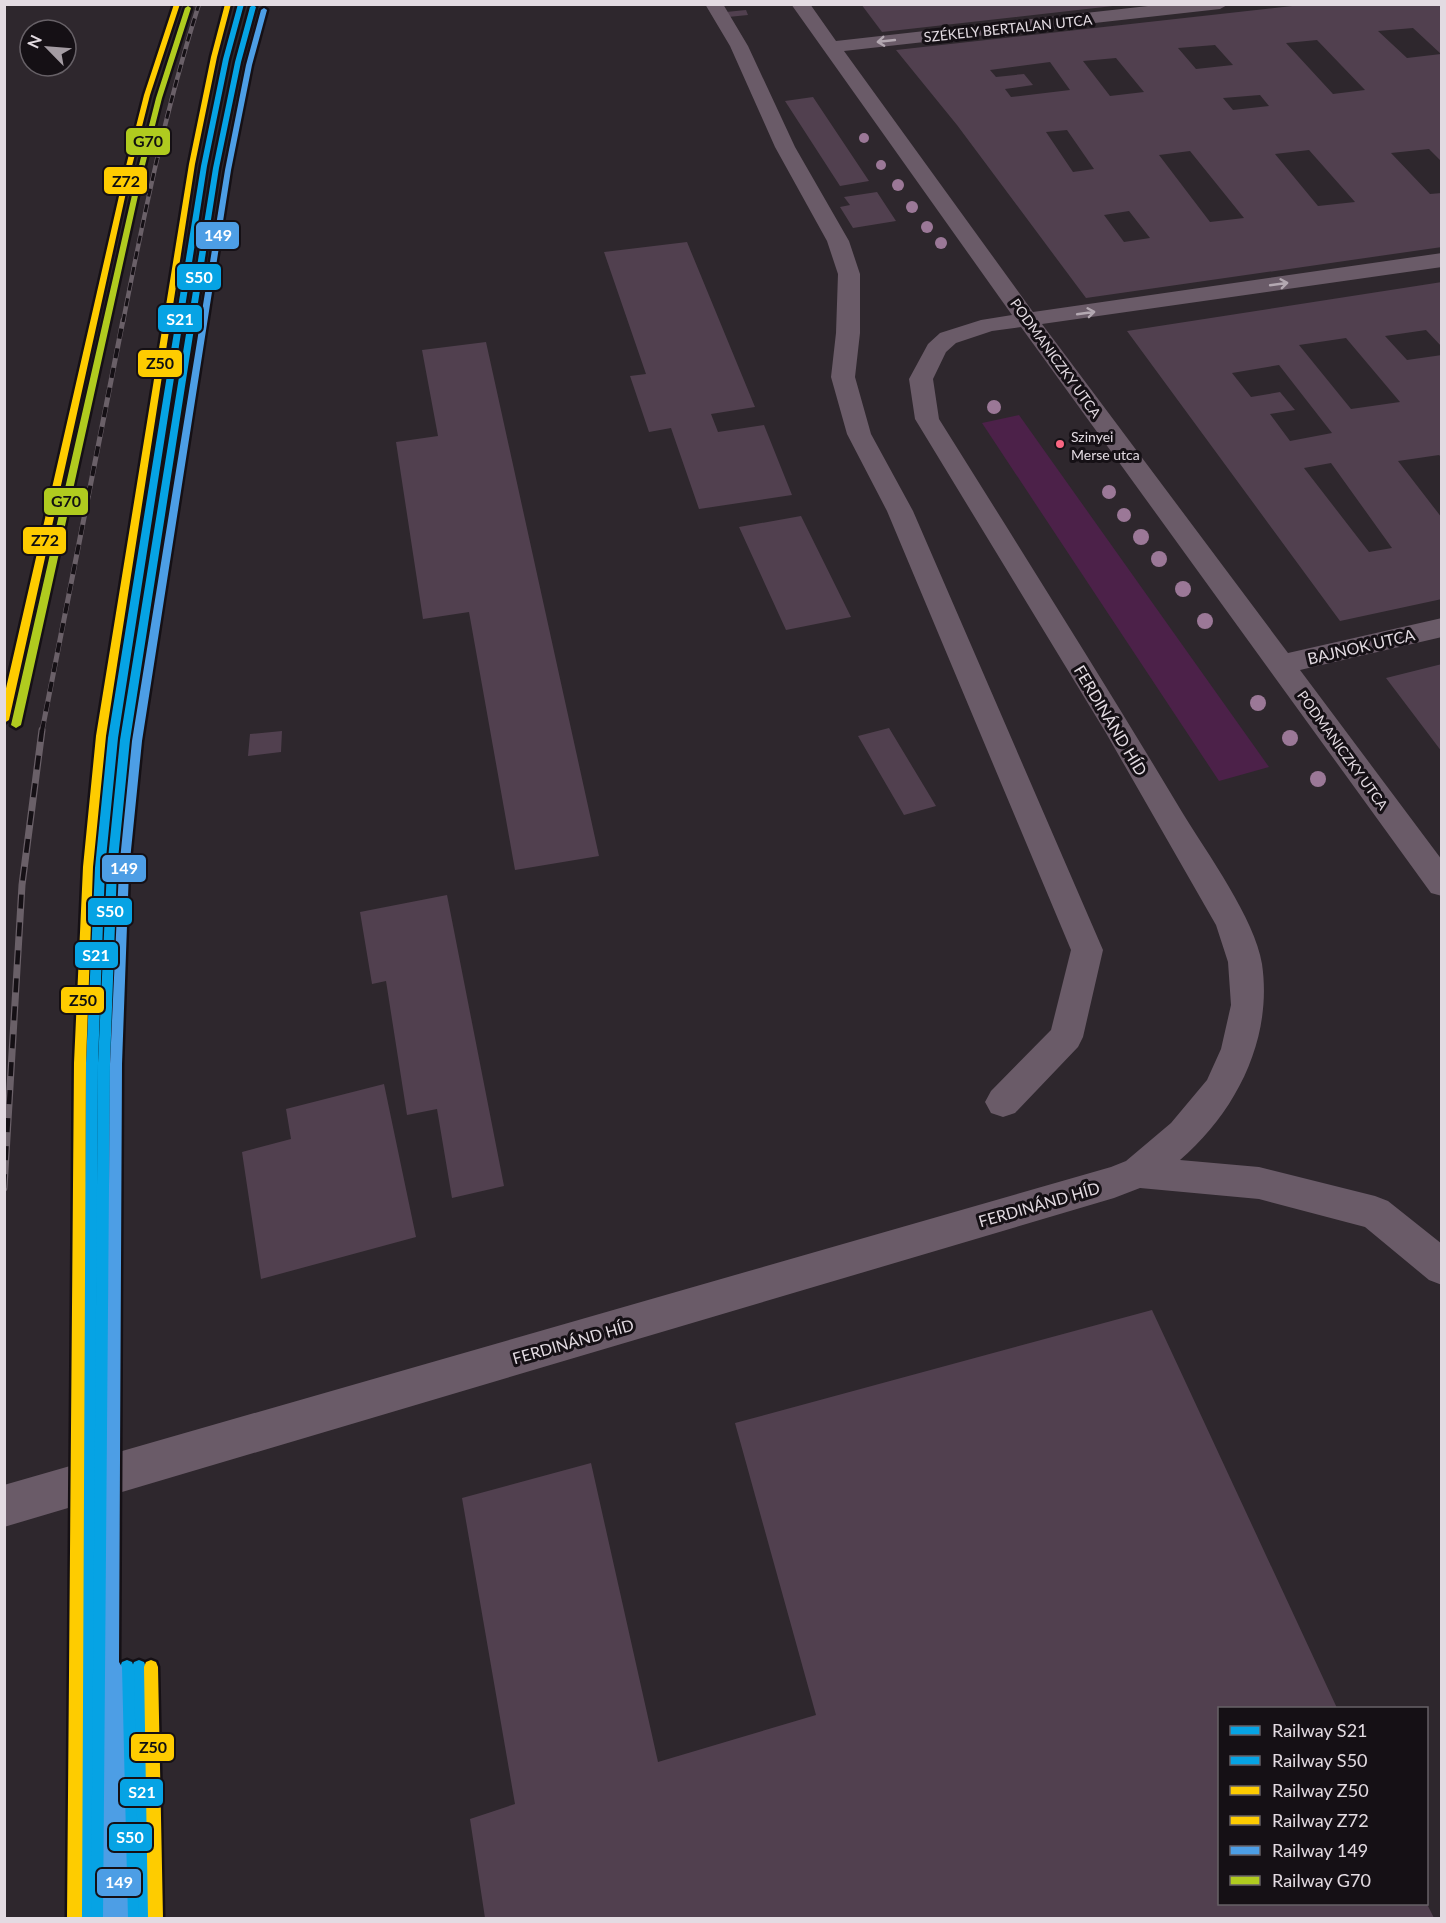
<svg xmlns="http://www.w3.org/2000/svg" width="1446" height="1923" viewBox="0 0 1446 1923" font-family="Lato,sans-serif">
  <rect width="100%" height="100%" fill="#2e272d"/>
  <path fill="#4c2149" d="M1019,415L1269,767L1219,781L982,423Z"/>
  <path fill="#51404f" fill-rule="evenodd" d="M861,4H1113V6L882,32Z
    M1310,4H1442V162L1429,149L1391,153L1430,194L1442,193V247L1086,298L957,125L896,50ZM1413,28L1441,54L1407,58L1378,31ZM1317,40L1365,90L1333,94L1286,43ZM1215,45L1233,65L1196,69L1178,48ZM1116,58L1144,92L1110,96L1083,61ZM1050,62L1070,90L1011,97L1005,89L1033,85L1024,74L996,77L990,70ZM1260,95L1269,106L1233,110L1223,98ZM1067,130L1094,169L1073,172L1046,132ZM1309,150L1355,202L1318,206L1275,154ZM1190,151L1244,218L1210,222L1159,155ZM1129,211L1150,238L1124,242L1104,215Z
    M746,10L748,15L728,17L726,12Z
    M813,97L869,181L840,186L785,101Z
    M877,192L896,221L853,228L840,207L850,205L844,197Z
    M687,242L755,407L711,414L718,432L764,425L792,495L699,509L671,428L649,432L630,376L646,374L604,252Z
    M1442,282V347L1426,330L1385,336L1407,360L1442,355V458L1439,455L1398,461L1442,518V599L1340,621L1127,331ZM1346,338L1400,402L1351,409L1299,345ZM1279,365L1332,433L1290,441L1270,414L1295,410L1280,392L1251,397L1232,373ZM1331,463L1392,548L1369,552L1304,468Z
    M486,342L599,856L515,870L469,612L423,619L396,442L438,436L422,350Z
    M801,516L851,617L786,630L739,527Z
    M1442,664V752L1386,678Z
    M889,728L936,806L904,815L858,736Z
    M282,731L281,752L248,756L250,734Z
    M447,895L504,1186L452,1198L437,1109L407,1115L386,981L372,984L360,912Z
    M384,1084L416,1237L261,1279L242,1152L291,1139L286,1109Z
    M1152,1310L1337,1708H1220V1904H1427L1434,1918H485L470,1819L515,1804L462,1498L591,1463L658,1762L816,1715L735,1423Z"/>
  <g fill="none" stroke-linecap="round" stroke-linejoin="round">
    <path fill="#6a5b68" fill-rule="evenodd" d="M705,4H723L748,46L795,147L849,241L860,274V333L855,377L871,434L913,511L1103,950L1083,1037L1078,1047L1015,1113L1003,1117L991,1113L985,1102L991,1091L1051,1030L1071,950L887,511L847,434L831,377L836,333L838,274L827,241L775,147L730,46Z
      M791,4H810L836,41L1166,4H1229L1220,9L844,51L1033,312L1442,253V267L1042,324L1288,653L1442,618V637L1300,670L1442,860V896L1431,893L1021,327L992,331L956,343L946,352L933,379L939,419C1021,550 1103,680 1182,812C1207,853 1255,919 1262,964C1273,1039 1236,1112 1180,1160L1259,1167L1375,1196L1388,1201L1442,1244V1285L1429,1280L1365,1227L1259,1199L1140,1188L1114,1198L4,1527V1485L1111,1167L1126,1161L1171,1123L1207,1080L1221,1049L1231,1005L1228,962L1216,925L1106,733L915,419L909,379L928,344L940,333L981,320L1012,315Z"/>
    <g stroke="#6a6068" stroke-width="4.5">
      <path id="rail-far2" d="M123,322C144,214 166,108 199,4"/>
    </g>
    <g stroke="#6a6068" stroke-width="5">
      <path id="rail-far1" d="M42,731L123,320"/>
    </g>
    <g stroke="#6a6068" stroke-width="7">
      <path id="rail" d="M4,1188L22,885L42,730"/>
    </g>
    <use href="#rail-far2" stroke="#151015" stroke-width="3" stroke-dasharray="8" stroke-linecap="butt"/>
    <use href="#rail-far1" stroke="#151015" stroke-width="4" stroke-dasharray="10" stroke-linecap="butt"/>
    <use href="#rail" stroke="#151015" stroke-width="4.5" stroke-dasharray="14" stroke-linecap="butt"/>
    <g stroke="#151015" stroke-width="5">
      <path id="rail-1" d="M238,4H244L229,59L207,166L118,738L105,868L98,1063L94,1918H79L86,1063L95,868L108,738L201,166L223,59Z
        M139,1660L144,1662L146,1667L151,1918H136L132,1667L134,1662Z"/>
    </g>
    <g stroke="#151015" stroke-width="5">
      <path id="rail-2" d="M253,5L256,7L241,62L219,168L130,740L117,869L110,1063L106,1918H91L98,1063L107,869L120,740L213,168L235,62L250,7Z
        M127,1660L132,1662L134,1667L139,1918H124L120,1667L122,1662Z"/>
    </g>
    <g stroke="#151015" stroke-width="5">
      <path id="rail-3" d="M225,4H231L217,57L195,164L106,736L93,867L86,1063L82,1918H67L74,1063L83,867L96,736L189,164L211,57Z
        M151,1660L156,1662L158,1667L163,1918H148L144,1667L146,1662Z"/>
    </g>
    <g stroke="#151015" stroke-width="5">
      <path id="rail-4" d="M174,4H180L150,95L131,170L9,720L4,723V697L125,170L144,95Z"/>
    </g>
    <g stroke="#151015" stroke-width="5">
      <path id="rail-5" d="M264,8L267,10L252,65L231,170L142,741L129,870L122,1064L119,1662L122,1667L128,1918H103L110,1064L119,870L132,741L225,170L246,65L261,10Z"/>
    </g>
    <g stroke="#151015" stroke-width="5">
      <path id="rail-6" d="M188,6L191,8L162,98L143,173L21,725L16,728L11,725L137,173L156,98L185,8Z"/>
    </g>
    <use href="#rail-1" fill="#06a3e4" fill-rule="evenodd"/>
    <use href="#rail-2" fill="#06a3e4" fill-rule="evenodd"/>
    <use href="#rail-3" fill="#fecc00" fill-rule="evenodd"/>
    <use href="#rail-4" fill="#fecc00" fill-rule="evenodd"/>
    <use href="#rail-5" fill="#4d9ee5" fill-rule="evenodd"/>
    <use href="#rail-6" fill="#b0cb1f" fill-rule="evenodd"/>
  </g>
  <g fill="#9b7897">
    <circle cx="864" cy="138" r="5"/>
    <circle cx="881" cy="165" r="5"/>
    <circle cx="898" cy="185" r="6"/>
    <circle cx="912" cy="207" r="6"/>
    <circle cx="927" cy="227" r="6"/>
    <circle cx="941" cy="243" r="6"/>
    <circle cx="994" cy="407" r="7"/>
    <circle cx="1109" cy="492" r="7"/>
    <circle cx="1124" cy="515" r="7"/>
    <circle cx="1141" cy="537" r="8"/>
    <circle cx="1159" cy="559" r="8"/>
    <circle cx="1183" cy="589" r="8"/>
    <circle cx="1205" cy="621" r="8"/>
    <circle cx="1258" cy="703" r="8"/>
    <circle cx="1290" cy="738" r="8"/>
    <circle cx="1318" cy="779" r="8"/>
  </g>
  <defs><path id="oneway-shaft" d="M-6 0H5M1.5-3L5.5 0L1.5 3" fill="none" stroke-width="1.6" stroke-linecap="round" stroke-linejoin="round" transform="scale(1.5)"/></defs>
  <g stroke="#b3a8b1">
    <use href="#oneway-shaft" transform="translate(886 41) rotate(174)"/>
    <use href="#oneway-shaft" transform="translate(1279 284) rotate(-8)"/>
    <use href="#oneway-shaft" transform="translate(1086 313) rotate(-8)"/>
  </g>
  <circle fill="#fa6682" stroke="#151015" stroke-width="2" cx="1060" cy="444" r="5"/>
  <g text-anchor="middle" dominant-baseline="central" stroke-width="6" stroke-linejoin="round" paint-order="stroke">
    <g font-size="14" fill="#e3dbe2" stroke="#151015">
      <text transform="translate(1008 28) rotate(-6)">SZÉKELY BERTALAN UTCA</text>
      <text transform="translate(1056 358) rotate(54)">PODMANICZKY UTCA</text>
      <text transform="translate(1343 750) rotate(54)">PODMANICZKY UTCA</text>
    </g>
    <g font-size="14" fill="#e3dbe2" stroke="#151015" text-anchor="start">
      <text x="1071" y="436">Szinyei<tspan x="1071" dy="18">Merse utca</tspan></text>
    </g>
    <g font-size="16" fill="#e3dbe2" stroke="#151015">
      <text transform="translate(1361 646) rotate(-13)">BAJNOK UTCA</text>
      <text transform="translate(1111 720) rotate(59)">FERDINÁND HÍD</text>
      <text transform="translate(1039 1204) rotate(-16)">FERDINÁND HÍD</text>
      <text transform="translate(573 1341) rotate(-16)">FERDINÁND HÍD</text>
    </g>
  </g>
  <g stroke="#151015" stroke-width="2">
    <rect x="125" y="127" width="46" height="29" rx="6" fill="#b0cb1f"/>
    <rect x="103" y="166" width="45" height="29" rx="6" fill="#fecc00"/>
    <rect x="195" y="221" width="45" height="29" rx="6" fill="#4d9ee5"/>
    <rect x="176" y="263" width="46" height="28" rx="6" fill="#06a3e4"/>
    <rect x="157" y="304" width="46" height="29" rx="6" fill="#06a3e4"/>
    <rect x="137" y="349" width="46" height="29" rx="6" fill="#fecc00"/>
    <rect x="43" y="487" width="46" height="29" rx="6" fill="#b0cb1f"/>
    <rect x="22" y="526" width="45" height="29" rx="6" fill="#fecc00"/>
    <rect x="101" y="854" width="46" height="29" rx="6" fill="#4d9ee5"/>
    <rect x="87" y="897" width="46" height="29" rx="6" fill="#06a3e4"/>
    <rect x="74" y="941" width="45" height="28" rx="6" fill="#06a3e4"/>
    <rect x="60" y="986" width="45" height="28" rx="6" fill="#fecc00"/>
    <rect x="130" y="1733" width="45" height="29" rx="6" fill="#fecc00"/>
    <rect x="119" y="1778" width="45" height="29" rx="6" fill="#06a3e4"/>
    <rect x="108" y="1823" width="45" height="29" rx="6" fill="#06a3e4"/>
    <rect x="96" y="1868" width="46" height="29" rx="6" fill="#4d9ee5"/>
  </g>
  <g font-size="16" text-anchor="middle" font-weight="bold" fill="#fff">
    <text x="218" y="241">149</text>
    <text x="199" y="283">S50</text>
    <text x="180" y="325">S21</text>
    <text x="124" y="874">149</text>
    <text x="110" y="917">S50</text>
    <text x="96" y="961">S21</text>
    <text x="142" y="1798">S21</text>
    <text x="130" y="1843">S50</text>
    <text x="119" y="1888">149</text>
  </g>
  <g font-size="16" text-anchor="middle" font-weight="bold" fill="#111">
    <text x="148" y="147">G70</text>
    <text x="126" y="187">Z72</text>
    <text x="160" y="369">Z50</text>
    <text x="66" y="507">G70</text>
    <text x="45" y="546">Z72</text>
    <text x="83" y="1006">Z50</text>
    <text x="153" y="1753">Z50</text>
  </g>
  <rect width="1446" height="1923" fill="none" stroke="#e3dbe2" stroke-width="12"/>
  <rect x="1218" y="1707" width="210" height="198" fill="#151015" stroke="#676167" stroke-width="1.5"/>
  <rect x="1230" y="1726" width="30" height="9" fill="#06a3e4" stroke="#676167" stroke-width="1.5"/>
  <text x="1272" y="1737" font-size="18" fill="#e3dbe2">Railway S21</text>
  <rect x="1230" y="1756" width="30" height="9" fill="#06a3e4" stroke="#676167" stroke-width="1.5"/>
  <text x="1272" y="1767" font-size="18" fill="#e3dbe2">Railway S50</text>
  <rect x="1230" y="1786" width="30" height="9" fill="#fecc00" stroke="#676167" stroke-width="1.5"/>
  <text x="1272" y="1797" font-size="18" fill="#e3dbe2">Railway Z50</text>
  <rect x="1230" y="1816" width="30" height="9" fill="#fecc00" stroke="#676167" stroke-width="1.5"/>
  <text x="1272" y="1827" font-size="18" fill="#e3dbe2">Railway Z72</text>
  <rect x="1230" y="1846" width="30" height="9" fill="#4d9ee5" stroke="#676167" stroke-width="1.5"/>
  <text x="1272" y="1857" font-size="18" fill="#e3dbe2">Railway 149</text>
  <rect x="1230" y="1876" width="30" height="9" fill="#b0cb1f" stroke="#676167" stroke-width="1.5"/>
  <text x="1272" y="1887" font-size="18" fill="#e3dbe2">Railway G70</text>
  <g transform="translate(48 48) rotate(295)"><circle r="28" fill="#151015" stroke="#676167" stroke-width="1.5"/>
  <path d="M0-4.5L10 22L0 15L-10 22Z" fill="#a49ca3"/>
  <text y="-9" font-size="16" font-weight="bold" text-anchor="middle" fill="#e3dbe2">N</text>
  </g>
</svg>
